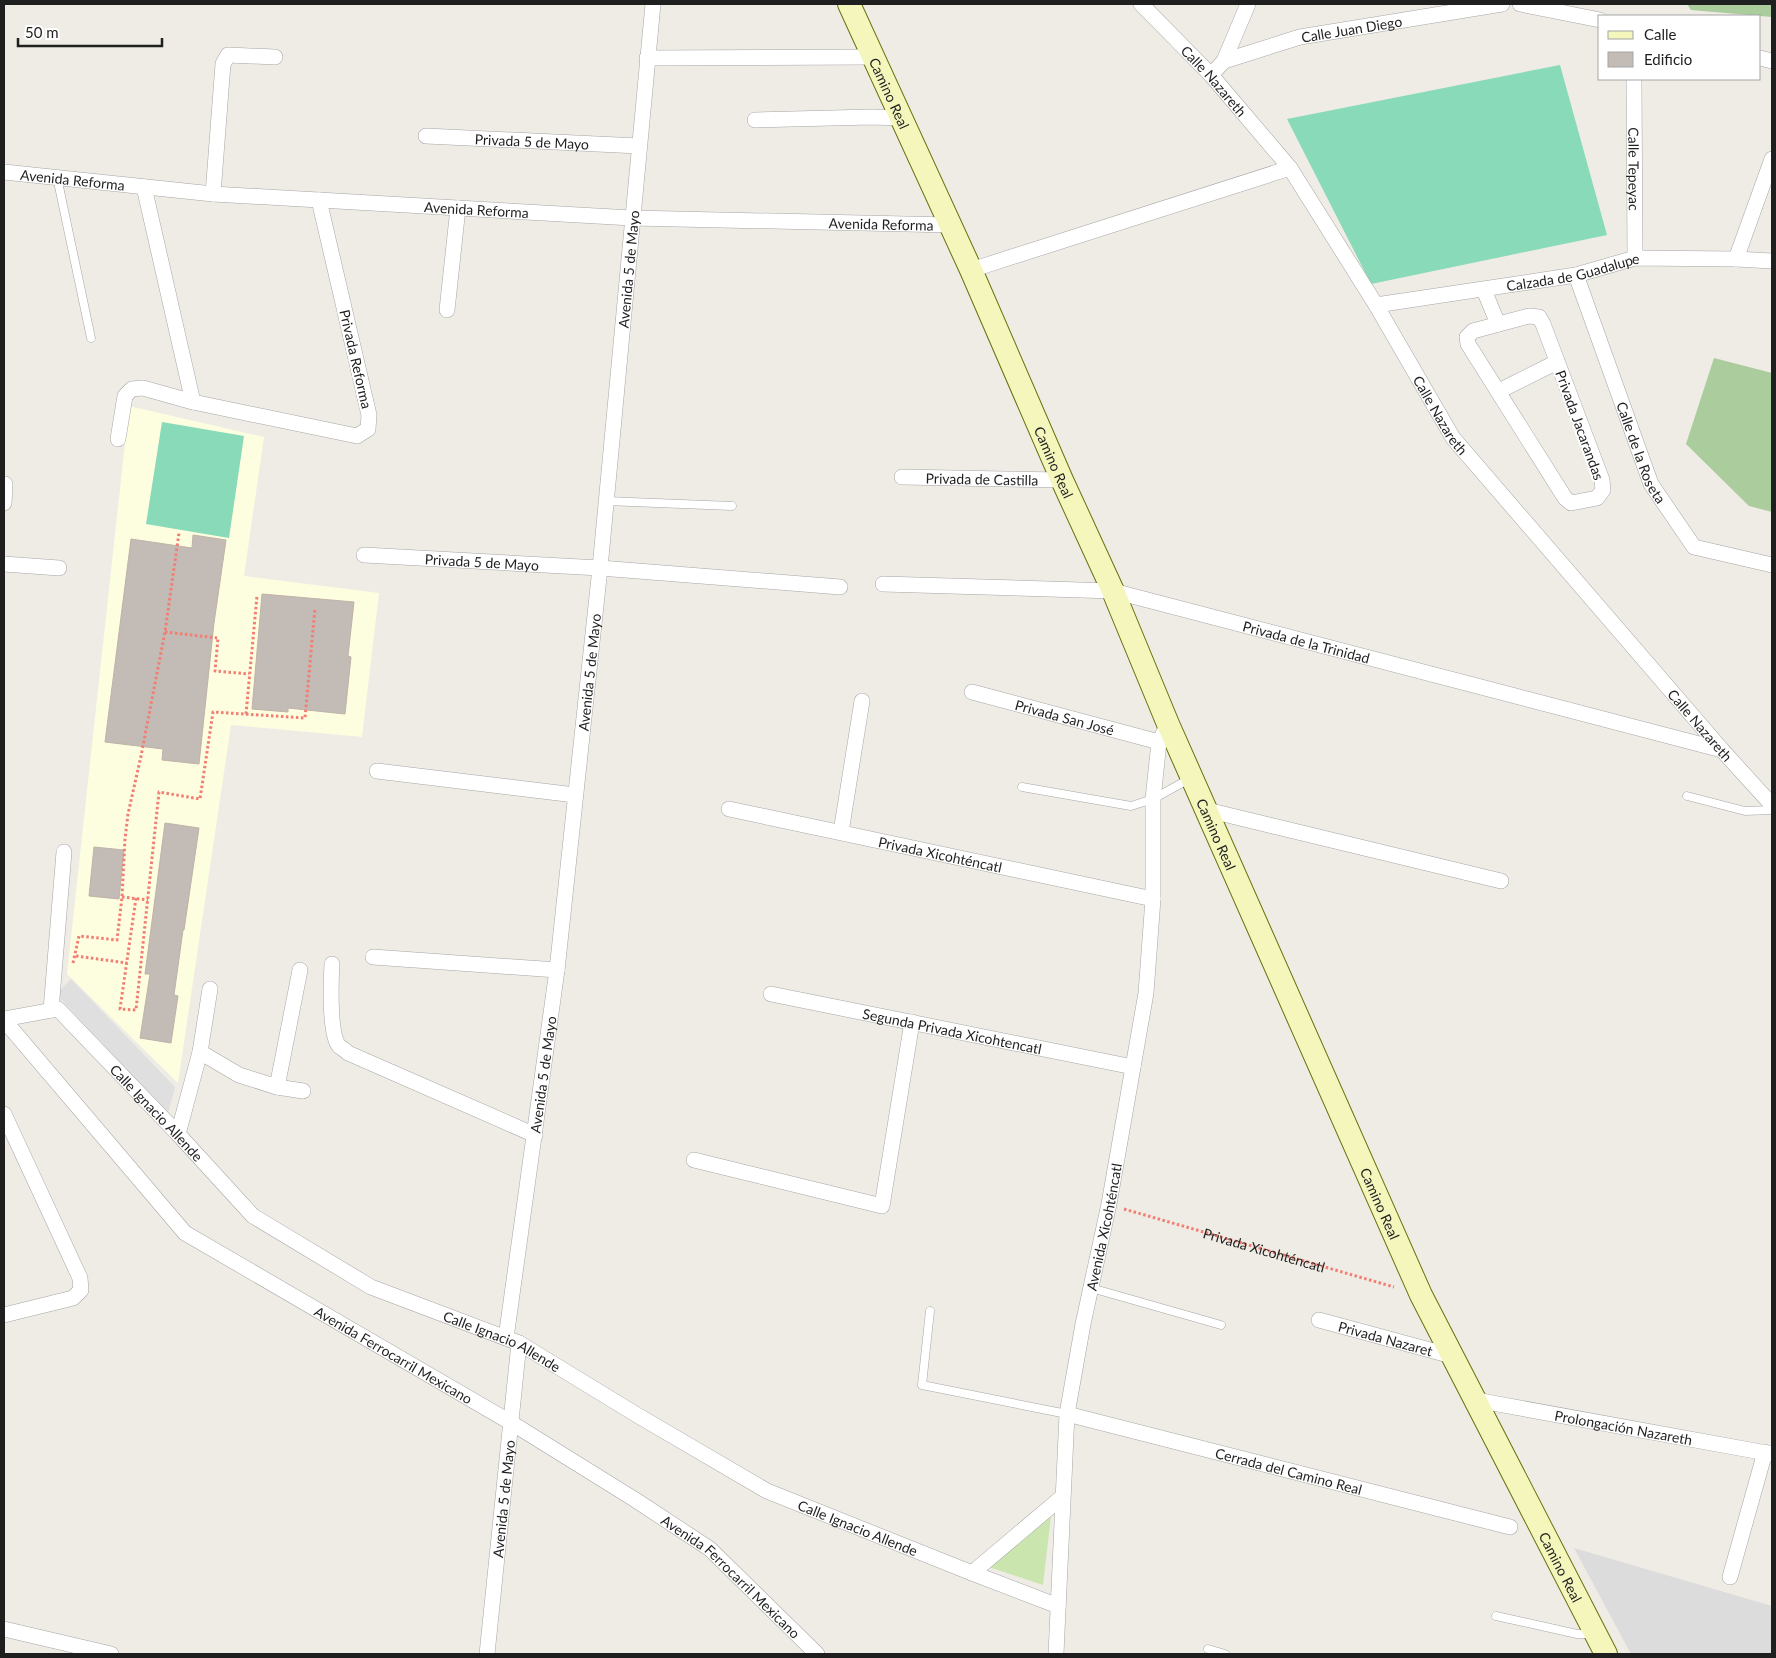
<svg xmlns="http://www.w3.org/2000/svg" width="1776" height="1658" viewBox="0 0 1776 1658" font-family="Lato,sans-serif">
  <rect width="100%" height="100%" fill="#efece5"/>
  <path fill="#dddcdc" d="M1574,1548L1772,1606V1654H1631Z"/>
  <path fill="#fdfde0" d="M129,406L264,437L244,576L379,593L362,737L231,725L178,1083L67,974Z"/>
  <path fill="#cae6ae" d="M1051,1516L1043,1585L989,1567Z"/>
  <path fill="#abcc9c" d="M1687,4H1772V17L1691,10Z
    M1714,358L1772,373V512L1749,506L1686,444Z"/>
  <path fill="#88dab9" d="M1560,65L1607,235L1371,284L1287,119Z
    M162,422L244,436L229,538L146,524Z"/>
  <path fill="#dfdfdf" d="M71,979L175,1087L168,1113L56,994Z"/>
  <path fill="#c3bbb5" stroke="#c0b2a8" d="M193,535L226,540L214,623L199,764L162,760L163,749L105,742L131,539L192,548Z
    M262,594L354,602L348,656L351,657L345,714L288,708V712L252,709Z
    M165,823L199,828L184,930H183L174,995L178,996L171,1043L140,1038L150,974H145Z
    M94,847L124,850L119,899L89,896Z"/>
  <g fill="none" stroke-linecap="round" stroke-linejoin="round">
    <g stroke="#a6a6a6" stroke-width="9">
      <path id="service" d="M57,177L91,338
        M606,501L732,506
        M1022,787L1131,806L1153,799L1191,778
        M1687,796L1745,811L1772,810
        M1091,1288L1221,1325
        M930,1311L922,1385L1067,1414
        M1496,1616L1577,1634H1593
        M1208,1649L1225,1654"/>
    </g>
    <g stroke="#a6a6a6" stroke-width="16">
      <g id="minor">
        <path id="s2" d="M1141,4L1211,75L1290,168L1376,305L1453,438L1722,750L1772,805"/>
        <path d="M1520,4L1600,20"/>
        <path d="M647,58L873,57"/>
        <path d="M1760,58L1772,61"/>
        <path d="M1224,61L1248,4"/>
        <path id="s3" d="M1211,75L1224,61L1300,37L1502,4"/>
        <path id="s4" d="M1634,79L1635,258"/>
        <path d="M755,120L872,117L901,118"/>
        <path id="s5" d="M426,136L639,146"/>
        <path id="s6" d="M4,172L213,194L632,218L951,225"/>
        <path d="M144,187L193,402"/>
        <path d="M213,194L223,64L228,55L275,57"/>
        <path d="M1736,259L1772,159"/>
        <path d="M971,270L1290,168"/>
        <path id="s7" d="M1576,275L1651,484L1694,547L1772,565"/>
        <path d="M1484,290L1498,324"/>
        <path id="s8" d="M1376,305L1576,275L1635,258L1736,259L1772,261"/>
        <path d="M447,310L458,208"/>
        <path d="M1529,316L1539,317L1543,324L1602,480L1603,490L1597,498L1571,503L1565,498L1468,344L1467,337L1473,331Z"/>
        <path d="M1499,391L1557,362"/>
        <path d="M118,439L125,396L132,389L143,388L193,402L357,436L368,429L369,415L319,200"/>
        <path id="s9" d="M902,477L1062,480"/>
        <path d="M4,503L5,484"/>
        <path id="s10" d="M364,555L600,568L840,587"/>
        <path d="M4,564L59,568"/>
        <path id="s11" d="M883,584L1113,591L1722,750"/>
        <path id="s12" d="M972,692L1159,742"/>
        <path d="M377,771L575,795"/>
        <path id="s13" d="M729,809L1153,899"/>
        <path d="M1207,810L1501,881"/>
        <path d="M841,832L862,701"/>
        <path d="M373,957L557,970"/>
        <path d="M332,964C331,980 329,1034 339,1046C342,1048 346,1051 348,1053L535,1135"/>
        <path id="s14" d="M771,994L1133,1067"/>
        <path d="M51,1010L64,852"/>
        <path id="s15" d="M4,1019L58,1009L178,1134L253,1216L371,1287L519,1343L637,1415L767,1491L972,1573L1058,1606"/>
        <path id="s16" d="M4,1020L185,1233L510,1422L634,1499L710,1549L817,1654"/>
        <path d="M200,1052L239,1075L277,1087L303,1091"/>
        <path d="M277,1087L300,970"/>
        <path d="M4,1114L80,1278L81,1290L73,1298L4,1315"/>
        <path d="M178,1134L200,1052L210,989"/>
        <path d="M694,1160L882,1206L912,1022"/>
        <path id="s17" d="M1319,1320L1452,1356"/>
        <path id="s18" d="M506,1338L557,970L600,568L653,4"/>
        <path id="s19" d="M1476,1400L1772,1454"/>
        <path id="s20" d="M1067,1414L1510,1527"/>
        <path d="M972,1573L1062,1497"/>
        <path d="M1730,1577L1765,1452"/>
        <path d="M4,1629L111,1654"/>
        <path id="s21" d="M487,1654L519,1343"/>
        <path id="s22" d="M1056,1654L1067,1414L1083,1324L1109,1204L1146,993L1153,899V799L1159,742L1168,724"/>
      </g>
    </g>
    <g stroke="#67710b" stroke-width="24">
      <g id="secondary">
        <path id="s23" d="M849,4L971,270L1062,480L1113,591L1168,724L1421,1295L1606,1654"/>
      </g>
    </g>
    <g stroke="#f27e73" stroke-width="3" stroke-dasharray="2.5 2.5" stroke-linecap="butt">
      <path d="M165,632L218,638L215,671L249,674"/>
      <path d="M246,714L257,596"/>
      <path d="M122,897L148,900"/>
      <path d="M136,898L120,1009L136,1010L159,792L200,799L213,712L305,718L315,608"/>
      <path d="M76,956L127,963"/>
      <path d="M73,963L79,936L117,940L122,897L125,839L128,814L141,756L165,632L179,533"/>
      <path id="s1" d="M1124,1209L1394,1287"/>
    </g>
    <use href="#service" stroke="#fff" stroke-width="8"/>
    <use href="#minor" stroke="#fff" stroke-width="15"/>
    <use href="#secondary" stroke="#f4f6bc" stroke-width="22"/>
  </g>
  <g text-anchor="middle" dominant-baseline="central" stroke-width="4" stroke-linejoin="round" paint-order="stroke">
    <g font-size="14" fill="#1f1f1f" stroke="#fff">
      <text stroke="none"><textPath href="#s3" startOffset="151">Calle Juan Diego</textPath></text>
      <text stroke="none"><textPath href="#s2" startOffset="106">Calle Nazareth</textPath></text>
      <text stroke="none"><textPath href="#s23" startOffset="98">Camino Real</textPath></text>
      <text stroke="none"><textPath href="#s5" startOffset="106">Privada 5 de Mayo</textPath></text>
      <text stroke="none"><textPath href="#s4" startOffset="90">Calle Tepeyac</textPath></text>
      <text stroke="none"><textPath href="#s6" startOffset="69">Avenida Reforma</textPath></text>
      <text stroke="none"><textPath href="#s6" startOffset="474">Avenida Reforma</textPath></text>
      <text stroke="none"><textPath href="#s6" startOffset="879">Avenida Reforma</textPath></text>
      <text stroke="none"><textPath href="#s18" startOffset="1076">Avenida 5 de Mayo</textPath></text>
      <text stroke="none"><textPath href="#s8" startOffset="200">Calzada de Guadalupe</textPath></text>
      <text transform="translate(356 359) rotate(77)">Privada Reforma</text>
      <text stroke="none"><textPath href="#s2" startOffset="511">Calle Nazareth</textPath></text>
      <text transform="translate(1580 425) rotate(70)">Privada Jacarandas</text>
      <text stroke="none"><textPath href="#s7" startOffset="189">Calle de la Roseta</textPath></text>
      <text stroke="none"><textPath href="#s23" startOffset="502">Camino Real</textPath></text>
      <text stroke="none"><textPath href="#s9" startOffset="80">Privada de Castilla</textPath></text>
      <text stroke="none"><textPath href="#s10" startOffset="118">Privada 5 de Mayo</textPath></text>
      <text stroke="none"><textPath href="#s11" startOffset="430">Privada de la Trinidad</textPath></text>
      <text stroke="none"><textPath href="#s18" startOffset="671">Avenida 5 de Mayo</textPath></text>
      <text stroke="none"><textPath href="#s12" startOffset="96">Privada San José</textPath></text>
      <text stroke="none"><textPath href="#s2" startOffset="916">Calle Nazareth</textPath></text>
      <text stroke="none"><textPath href="#s23" startOffset="908">Camino Real</textPath></text>
      <text stroke="none"><textPath href="#s13" startOffset="216">Privada Xicohténcatl</textPath></text>
      <text stroke="none"><textPath href="#s14" startOffset="185">Segunda Privada Xicohtencatl</textPath></text>
      <text stroke="none"><textPath href="#s18" startOffset="266">Avenida 5 de Mayo</textPath></text>
      <text stroke="none"><textPath href="#s15" startOffset="198">Calle Ignacio Allende</textPath></text>
      <text stroke="none"><textPath href="#s23" startOffset="1312">Camino Real</textPath></text>
      <text stroke="none"><textPath href="#s22" startOffset="431">Avenida Xicohténcatl</textPath></text>
      <text stroke="none"><textPath href="#s1" startOffset="146">Privada Xicohténcatl</textPath></text>
      <text stroke="none"><textPath href="#s17" startOffset="69">Privada Nazaret</textPath></text>
      <text stroke="none"><textPath href="#s15" startOffset="619">Calle Ignacio Allende</textPath></text>
      <text stroke="none"><textPath href="#s16" startOffset="521">Avenida Ferrocarril Mexicano</textPath></text>
      <text stroke="none"><textPath href="#s19" startOffset="150">Prolongación Nazareth</textPath></text>
      <text stroke="none"><textPath href="#s20" startOffset="229">Cerrada del Camino Real</textPath></text>
      <text stroke="none"><textPath href="#s21" startOffset="156">Avenida 5 de Mayo</textPath></text>
      <text stroke="none"><textPath href="#s15" startOffset="1022">Calle Ignacio Allende</textPath></text>
      <text stroke="none"><textPath href="#s23" startOffset="1718">Camino Real</textPath></text>
      <text stroke="none"><textPath href="#s16" startOffset="926">Avenida Ferrocarril Mexicano</textPath></text>
    </g>
  </g>
  <rect width="1776" height="1658" fill="none" stroke="#1f1f1f" stroke-width="10"/>
  <rect x="1598" y="15" width="162" height="65" fill="#ffffff" stroke="#a5a5a5"/>
  <rect x="1608" y="31" width="25" height="8" fill="#f4f6bc" stroke="#a5a5a5"/>
  <text x="1644" y="40" font-size="15" fill="#1f1f1f">Calle</text>
  <rect x="1608" y="52" width="25" height="15" fill="#c3bbb5" stroke="#a5a5a5"/>
  <text x="1644" y="65" font-size="15" fill="#1f1f1f">Edificio</text>
  <path d="M18 38v8h144v-8" fill="none" stroke="#1f1f1f" stroke-width="2.5"/>
  <text x="25" y="38" font-size="15" fill="#1f1f1f" stroke="#ffffff" stroke-width="4" paint-order="stroke">50 m</text>
</svg>
